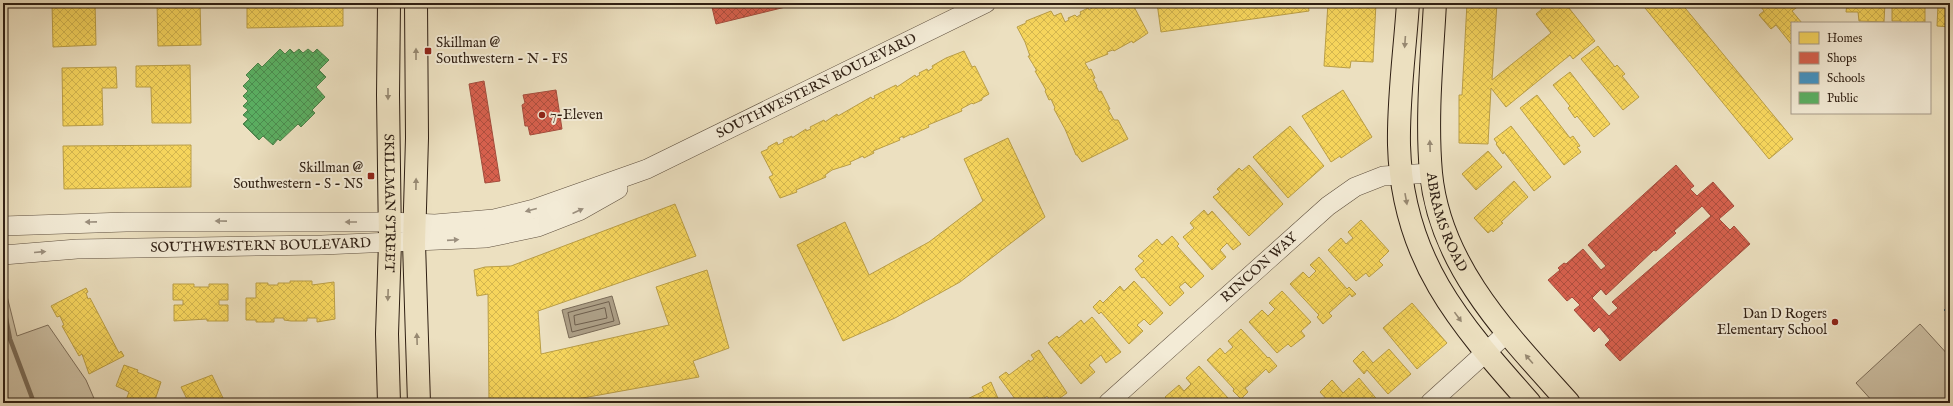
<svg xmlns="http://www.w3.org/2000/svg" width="1953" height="406" viewBox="0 0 1953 406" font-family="'IM FELL English',serif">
  <defs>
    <pattern id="homes-cross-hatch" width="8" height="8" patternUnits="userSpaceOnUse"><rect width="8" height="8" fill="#f6d55c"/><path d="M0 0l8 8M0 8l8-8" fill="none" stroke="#d3b64f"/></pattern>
    <pattern id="shops-cross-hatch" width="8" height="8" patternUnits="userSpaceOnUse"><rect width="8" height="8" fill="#d6604d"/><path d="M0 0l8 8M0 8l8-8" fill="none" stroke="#ae4f3f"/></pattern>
    <pattern id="schools-cross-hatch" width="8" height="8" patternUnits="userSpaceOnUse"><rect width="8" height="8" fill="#4393c3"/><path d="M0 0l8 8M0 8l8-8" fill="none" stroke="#38779d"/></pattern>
    <pattern id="public-cross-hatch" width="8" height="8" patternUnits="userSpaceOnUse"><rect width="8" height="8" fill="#5aae61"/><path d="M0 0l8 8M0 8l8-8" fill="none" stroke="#4b8d4f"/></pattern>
  </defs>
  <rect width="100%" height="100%" fill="#ece0c0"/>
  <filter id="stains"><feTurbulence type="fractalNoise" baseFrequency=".005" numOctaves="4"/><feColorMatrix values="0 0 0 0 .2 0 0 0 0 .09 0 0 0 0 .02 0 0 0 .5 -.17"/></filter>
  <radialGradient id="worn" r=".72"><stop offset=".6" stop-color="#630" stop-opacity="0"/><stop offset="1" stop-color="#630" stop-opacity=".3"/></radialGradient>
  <path fill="#ccbfa3" stroke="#7e6f5b" d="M3,280L17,336L48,325L86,380L96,403H3Z
    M1920,324L1950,357V403H1874L1856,383Z"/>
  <path fill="#ac9e85" stroke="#7a6b57" d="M612,296L620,324L569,338L562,310Z"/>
  <path fill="url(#homes-cross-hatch)" stroke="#ba9e46" d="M52,3H95L96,45L53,47Z
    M157,3H200L201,45L158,46Z
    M247,3H343V26L247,28Z
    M1099,3H1132L1148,33L1133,43L1132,41L1114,51L1113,50L1107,52L1108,54L1085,63L1089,70L1091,69L1095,78L1093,79L1097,86H1096L1099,92L1101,91L1110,109L1108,110L1110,113L1114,120H1118L1128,139L1082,162L1077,155H1076L1065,129L1054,109L1055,108L1051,99L1049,100L1045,91L1046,90L1035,71H1037L1028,56H1030L1025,42L1017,27L1026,23V21L1051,11L1054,16L1061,13L1065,22L1069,20L1068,18L1075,15L1077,17L1081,14L1080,12L1088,8L1089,10Z
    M1157,3H1308L1309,11L1161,32Z
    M1328,3H1376L1373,62L1351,61L1350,68L1324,66Z
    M1467,3H1497L1492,80L1551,33L1536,14L1542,9L1537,3H1550L1552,6L1556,3H1565L1595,41L1573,59L1570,55L1506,107L1491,88L1488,144L1459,143V95H1462Z
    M1652,3H1681L1793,139L1769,159L1645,8Z
    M1758,3H1799L1800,5L1792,11L1802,23H1792V45L1776,25L1771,29L1759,15L1764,11Z
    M1847,3H1885L1884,22L1859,21L1858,12H1846Z
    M1892,3H1925V22L1901,23V21H1892Z
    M1938,5L1950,6V27L1937,26Z
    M1598,46L1615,67L1617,65L1625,74L1622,76L1639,97L1623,110L1581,59Z
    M964,51L972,67L975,66L989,94L982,98V100L973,104L972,103L961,109L962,111L928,125L929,127L911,135V134L903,138V136L899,138L900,140L873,151L874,153L864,158L863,156L850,162L851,164L832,170L825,175L826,177L796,190L797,192L780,198L769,177L773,175L761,152L768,149V147L777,142L778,145L784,142L783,140L792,136V138L806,129V131L811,129L810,127L824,120L825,122L837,114L838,116L871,97L872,99L875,98L874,96L896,85L897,87L915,75L916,77L920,75L919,73L927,69L928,71L933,68L932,66L946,58Z
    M190,65L191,123H152L151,87H136V66Z
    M116,67L117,88H102L103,125L63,126L62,68Z
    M1570,72L1610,124L1594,137L1577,116L1575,118L1568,108L1570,106L1553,85Z
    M1343,90L1372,137L1341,158L1340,156L1331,162L1302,116Z
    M1537,95L1570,138L1573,136L1580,146L1577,147L1581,152L1564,165L1520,108Z
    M1290,126L1324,166L1288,198L1253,157Z
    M1511,126L1551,177L1534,191L1504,152L1503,154L1496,144L1497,143L1494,139Z
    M1008,138L1045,217L960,282L895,318L843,341L797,245L845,222L869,275L929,242L983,201L964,159Z
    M191,145V187L64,189L63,146Z
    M1488,151L1502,167L1476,190L1462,174Z
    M1249,165L1283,204L1249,236L1213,197L1220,192L1217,189L1239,168L1242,171Z
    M1514,181L1528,197L1501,222L1503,223L1493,232L1492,230L1488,233L1474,218Z
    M675,204L696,256L538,311L541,354L669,325L656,287L707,270L729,348L693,361L699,377L555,403H489L488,294L477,296L474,270L485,267L511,266Z
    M1204,210L1208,215L1212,211L1241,244L1233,250L1227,243L1220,250L1226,257L1212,270L1183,237L1194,228L1190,223Z
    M1361,220L1389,251L1379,261L1383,265L1369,277L1366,273L1356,281L1328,250L1341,238L1346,244L1353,238L1348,232Z
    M1172,236L1179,244L1177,246L1204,276L1191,288L1185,282L1179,287L1184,293L1170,306L1144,277L1142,278L1135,269L1144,261L1138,256L1157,239L1162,245Z
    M1319,257L1347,289L1349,287L1356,294L1352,297L1350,294L1329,313L1332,316L1323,324L1317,317L1319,315L1290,284L1303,272L1309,278L1316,271L1310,265Z
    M290,281H312V285L334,282L335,319L317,322V318H307V321H291L284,320V318H274V322H256V320H246V298H256V283H268V285H278V283H290Z
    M1134,281L1163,313L1150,325L1144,319L1137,325L1143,331L1129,344L1101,312L1099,314L1093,307L1100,300L1103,303L1120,286L1124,291Z
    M173,284H194V287H209V284H228V300H219V305H228V321H207V319L174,321V305H183V300H173Z
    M86,288L88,292L86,293L88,299L90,298L119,353L121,351L124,356L89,374L82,354L79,356L62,326L64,325L60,316L57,317L51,306Z
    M1282,291L1311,322L1301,331L1305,336L1291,347L1288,344L1277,353L1249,322L1262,310L1268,316L1275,309L1269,303Z
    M1412,303L1447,343L1417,369L1383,328Z
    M1092,317L1121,352L1106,363L1101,355L1089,365L1095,372L1081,384L1048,343L1057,336L1059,338L1081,320L1084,324Z
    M1241,329L1268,358L1269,357L1277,366L1269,373L1266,369L1249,385L1245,388L1248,392L1241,399L1233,391L1234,389L1207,360L1220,348L1225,354L1233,347L1228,341Z
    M1389,349L1411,374L1388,394L1367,370L1364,374L1353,361L1363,351L1373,363Z
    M1039,350L1067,393L1053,403L1047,396L1038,403H1018L999,377L1006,372L1009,375L1029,360L1030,362L1034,359L1031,355Z
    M124,365L138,370L137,372L161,382L154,403H125L129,392L116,386Z
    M1199,366L1228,398L1222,403H1171L1165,397L1179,385L1184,391L1191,384L1186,378Z
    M212,375L223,398L216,401L217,403H189L181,387Z
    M1359,378L1380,403H1330L1320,392L1332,380L1343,393Z
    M991,382L1000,403H959L984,391L982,387Z
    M1492,399L1496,403H1487Z"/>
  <path fill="url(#shops-cross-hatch)" stroke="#a44c3c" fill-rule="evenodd" d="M711,3H802L716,24Z
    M484,81L500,181L485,183L469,84Z
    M556,90L562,129L530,135L528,126H525L522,105L525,103L523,95Z
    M1676,165L1694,186L1690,189L1697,196L1713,182L1734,206L1719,219L1730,230L1734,226L1750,244L1620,361L1605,345L1610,340L1599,327L1594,332L1574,310L1580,305L1572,297L1567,301L1548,280L1560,270L1558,268L1564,263L1566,264L1583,249L1601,270L1606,266L1588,245ZM1702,206L1711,216L1612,302L1618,308L1609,316L1592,298L1601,289L1606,295L1654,250L1656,251L1676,233L1674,231Z"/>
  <path fill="url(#schools-cross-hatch)" stroke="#3d708e" d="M1950,304V316L1944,310Z"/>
  <path fill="url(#public-cross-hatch)" stroke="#4d834a" d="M280,49L285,54L290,49L294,53L299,49L303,53L308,49L313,53L317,49L329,60L319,70L326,77L316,87L325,97L312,110L315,113L301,127L298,124L280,141L278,139L273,145L263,136L259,140L243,124L248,119L243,115L248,110L243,106L248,101L243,96L248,91L243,86L250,79L246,75L258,63L262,67Z"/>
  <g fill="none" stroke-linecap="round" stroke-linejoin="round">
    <path stroke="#6e5e4c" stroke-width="1" d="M609,302L614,321L572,332L568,313Z
      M605,308L607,318L575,325L574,316Z"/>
    <path stroke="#7a6b57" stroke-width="4.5" d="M3,303L10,339L34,403"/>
    <g stroke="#5e4f3e" stroke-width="20">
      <g id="minor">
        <path id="s1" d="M3,226L126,222H390L435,224L494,219L534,209L647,169L986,3"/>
        <path id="s2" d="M3,255L77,249L322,245L486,238L538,227L579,211L618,189"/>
        <path id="s3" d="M1108,403L1328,206L1355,187L1383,176L1431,173"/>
        <path d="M1430,403L1507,333"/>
      </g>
    </g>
    <g stroke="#2f1f13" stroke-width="24">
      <g id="major">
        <path id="s4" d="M389,3L388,95L390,242L387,334L389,403"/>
        <path d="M416,3L417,138L414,243L419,403"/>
        <path d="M1408,3C1405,50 1398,98 1399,145C1402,259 1459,323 1530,403"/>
        <path id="s5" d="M1435,3C1432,59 1426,117 1431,173C1440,267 1509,336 1569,403"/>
      </g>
    </g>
    <use href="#minor" stroke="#f3ebd6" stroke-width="19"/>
    <use href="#major" stroke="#ece0c0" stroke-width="22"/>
  </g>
  <defs><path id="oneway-solid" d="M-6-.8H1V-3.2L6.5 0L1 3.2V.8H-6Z"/></defs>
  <g fill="#978972">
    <use href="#oneway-solid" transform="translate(1405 42) rotate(94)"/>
    <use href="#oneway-solid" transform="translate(416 54) rotate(-90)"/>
    <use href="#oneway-solid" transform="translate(388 94) rotate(90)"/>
    <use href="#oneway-solid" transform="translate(1430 146) rotate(-92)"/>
    <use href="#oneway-solid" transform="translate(416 184) rotate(-89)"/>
    <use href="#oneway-solid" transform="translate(1406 199) rotate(80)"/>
    <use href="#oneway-solid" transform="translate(388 295) rotate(92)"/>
    <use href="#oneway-solid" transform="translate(1458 317) rotate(54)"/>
    <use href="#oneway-solid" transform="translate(417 339) rotate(-92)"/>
    <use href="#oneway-solid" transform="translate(1529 359) rotate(-131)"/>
  </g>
  <g fill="#9b8f7e">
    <use href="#oneway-solid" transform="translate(531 210) rotate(165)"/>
    <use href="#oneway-solid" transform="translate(578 211) rotate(-24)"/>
    <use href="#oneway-solid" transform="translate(221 221) rotate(-179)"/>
    <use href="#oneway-solid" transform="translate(91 222) rotate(179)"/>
    <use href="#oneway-solid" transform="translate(351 222) rotate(-180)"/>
    <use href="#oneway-solid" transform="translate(453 240) rotate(-4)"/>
    <use href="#oneway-solid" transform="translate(40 252) rotate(-5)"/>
  </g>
  <g fill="#8f2418" stroke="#f3ebd6" stroke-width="1.5">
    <rect x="424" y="47" width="8" height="8" rx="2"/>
    <circle cx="542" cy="115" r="4"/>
    <rect x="367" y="172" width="8" height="8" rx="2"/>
    <circle cx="1835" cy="322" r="4"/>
  </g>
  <g text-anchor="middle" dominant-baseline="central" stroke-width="4" stroke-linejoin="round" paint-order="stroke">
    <g font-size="14" fill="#2f1f13" stroke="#f3ebd6" text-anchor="start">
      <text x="436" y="43">Skillman @<tspan x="436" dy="16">Southwestern - N - FS</tspan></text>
      <text x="550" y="115">7-Eleven</text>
      <text x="363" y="168" text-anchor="end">Skillman @<tspan x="363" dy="16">Southwestern - S - NS</tspan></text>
      <text x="1827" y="314" text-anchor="end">Dan D Rogers<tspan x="1827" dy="16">Elementary School</tspan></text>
    </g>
    <g font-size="14" fill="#2f1f13" stroke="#f3ebd6">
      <text stroke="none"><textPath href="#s1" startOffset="841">SOUTHWESTERN BOULEVARD</textPath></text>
      <text stroke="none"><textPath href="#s4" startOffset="200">SKILLMAN STREET</textPath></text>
      <text stroke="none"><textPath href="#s5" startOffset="222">ABRAMS ROAD</textPath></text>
      <text stroke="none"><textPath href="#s2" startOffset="258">SOUTHWESTERN BOULEVARD</textPath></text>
      <text stroke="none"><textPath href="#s3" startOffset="203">RINCON WAY</textPath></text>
    </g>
  </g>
  <rect width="1953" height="406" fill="none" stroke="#ece0c0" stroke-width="16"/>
  <rect x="4" y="4" width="1945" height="398" fill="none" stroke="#2f1f13" stroke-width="2"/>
  <rect x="8" y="8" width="1937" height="390" fill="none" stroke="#2f1f13"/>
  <rect x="1791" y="22" width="140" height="92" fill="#f3ebd6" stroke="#a59988"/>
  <rect x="1799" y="32" width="20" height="12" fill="#f6d55c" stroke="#a59988"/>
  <text x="1827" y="42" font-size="12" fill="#2f1f13">Homes</text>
  <rect x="1799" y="52" width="20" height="12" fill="#d6604d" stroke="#a59988"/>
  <text x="1827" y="62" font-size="12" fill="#2f1f13">Shops</text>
  <rect x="1799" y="72" width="20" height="12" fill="#4393c3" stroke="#a59988"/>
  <text x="1827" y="82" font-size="12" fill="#2f1f13">Schools</text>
  <rect x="1799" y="92" width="20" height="12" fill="#5aae61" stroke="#a59988"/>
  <text x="1827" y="102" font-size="12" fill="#2f1f13">Public</text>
  <rect width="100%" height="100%" filter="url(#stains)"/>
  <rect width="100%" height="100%" fill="url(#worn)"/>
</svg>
